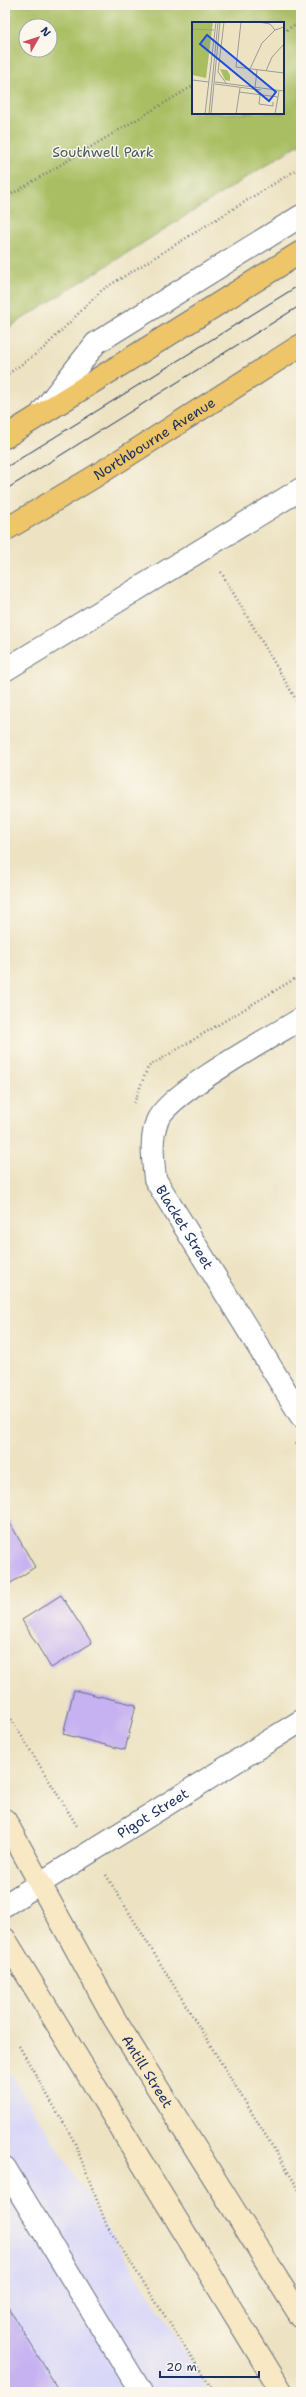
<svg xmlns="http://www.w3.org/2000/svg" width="306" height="2397" viewBox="0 0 306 2397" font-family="'Shantell Sans',sans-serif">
  <rect width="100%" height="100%" fill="#fbf7ec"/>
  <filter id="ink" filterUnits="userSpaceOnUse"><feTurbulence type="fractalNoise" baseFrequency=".025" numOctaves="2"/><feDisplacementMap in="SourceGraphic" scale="8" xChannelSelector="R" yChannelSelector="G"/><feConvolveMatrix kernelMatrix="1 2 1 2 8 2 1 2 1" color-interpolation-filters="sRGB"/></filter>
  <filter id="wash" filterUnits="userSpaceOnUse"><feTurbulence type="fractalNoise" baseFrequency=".012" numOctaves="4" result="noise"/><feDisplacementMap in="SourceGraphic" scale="16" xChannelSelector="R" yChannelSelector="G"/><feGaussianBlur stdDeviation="0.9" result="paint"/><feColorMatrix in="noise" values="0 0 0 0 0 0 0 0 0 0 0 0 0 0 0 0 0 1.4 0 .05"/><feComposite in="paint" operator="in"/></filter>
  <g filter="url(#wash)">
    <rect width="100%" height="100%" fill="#ede3c3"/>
    <path fill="#d9d7f8" d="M5,2064L210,2392H5Z"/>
    <path fill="#a9be62" stroke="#627660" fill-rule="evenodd" d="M5,5H301V143L5,330ZM193,23H283V113H193ZM26,26H50V50H26Z"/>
    <g id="blocks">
      <path fill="#c7b2f1" d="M7,1518L35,1567L5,1587V1519Z
        M61,1595L92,1643L51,1668L22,1620Z
        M74,1690L136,1705L125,1750L63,1734Z
        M5,2302L60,2392H5Z"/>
    </g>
  </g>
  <g filter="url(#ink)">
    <use href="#blocks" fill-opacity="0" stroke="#646e81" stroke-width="1"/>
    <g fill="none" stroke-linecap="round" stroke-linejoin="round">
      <g stroke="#646e81" stroke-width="24">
        <g id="minor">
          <path d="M42,412L96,343L301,216"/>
          <path d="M5,670L301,489"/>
          <path id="s1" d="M301,1019C271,1037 168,1093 157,1121C150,1140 153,1159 155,1179L301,1416"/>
          <path id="s2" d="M5,1905L301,1721"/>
          <path d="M5,2168L141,2392"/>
        </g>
      </g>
      <g stroke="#646e81" stroke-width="24">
        <g id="secondary">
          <path id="s3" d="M5,1820L114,2018L301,2317"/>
          <path d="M5,1939L282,2392"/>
        </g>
      </g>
      <g stroke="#646e81" stroke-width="24">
        <g id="trunk">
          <path d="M5,437L301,252"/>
          <path id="s4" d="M5,530L94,477L301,345"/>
        </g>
      </g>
      <path stroke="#646e81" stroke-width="2.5" stroke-dasharray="1 3" stroke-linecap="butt" d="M283,32L301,21
        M5,198L193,86
        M5,376L43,349L102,290L301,167
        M221,572L301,708
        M134,1103L148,1067L301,975
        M296,1443L301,1451
        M5,1709L77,1826
        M106,1875L301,2193
        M19,2046L74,2141L107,2226L214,2392"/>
      <use href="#minor" stroke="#fff" stroke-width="22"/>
      <use href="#secondary" stroke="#f8e8c3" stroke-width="22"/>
      <use href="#trunk" stroke="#eec569" stroke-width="22"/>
      <path stroke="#1b2f5e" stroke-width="1" d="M5,468L301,284
        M5,490L301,305"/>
    </g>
  </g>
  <g text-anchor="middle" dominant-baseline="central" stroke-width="3" stroke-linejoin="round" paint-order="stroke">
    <g font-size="14" fill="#465a5f" stroke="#fbf7ec">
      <text x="103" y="152">Southwell Park</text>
    </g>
    <g font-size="14" fill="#1b2f5e" stroke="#fbf7ec">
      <text stroke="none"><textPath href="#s4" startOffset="175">Northbourne Avenue</textPath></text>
      <text stroke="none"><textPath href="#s1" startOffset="293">Blacket Street</textPath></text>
      <text stroke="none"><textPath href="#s2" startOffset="174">Pigot Street</textPath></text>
      <text stroke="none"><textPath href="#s3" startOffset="289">Antill Street</textPath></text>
    </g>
  </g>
  <g transform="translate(192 22)">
    <rect width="92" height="92" fill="#ede3c3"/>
    <path d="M0,0H21L14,56L0,53ZM28,47L35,48L38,53V59L33,58Z" fill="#a9be62"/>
    <path fill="none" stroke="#999b9b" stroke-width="1" d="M32,0L26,50L34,61M49,0L44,45L92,51M66,0L78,2L83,8M0,7L22,8M58,47L70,21L83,8L92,5M74,49L80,35L92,22M0,58L17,60M23,60L92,69M23,62L69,68M63,66L65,48M47,70L86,75M68,73L67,82L81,84V80M13,92L24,0M17,92L26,0M19,92L28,0M44,92L48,66M83,92L87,69"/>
    <path fill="#1d4ed8" fill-opacity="0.15" stroke="#1d4ed8" stroke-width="2" d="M15,13L84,70L77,79L8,22Z"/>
    <rect width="92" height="92" fill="none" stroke="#1b2f5e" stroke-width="2"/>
  </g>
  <rect width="306" height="2397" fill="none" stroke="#fbf7ec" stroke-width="20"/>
  <g transform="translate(38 38) rotate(51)"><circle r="19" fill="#fbf7ec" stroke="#a1a7b3"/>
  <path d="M0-3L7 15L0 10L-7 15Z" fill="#d1495b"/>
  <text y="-6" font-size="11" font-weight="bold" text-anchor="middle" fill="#1b2f5e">N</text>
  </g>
  <path d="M160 2371v6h99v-6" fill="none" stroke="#1b2f5e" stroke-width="2"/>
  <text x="166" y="2371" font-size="12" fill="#1b2f5e" stroke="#fbf7ec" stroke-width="3" paint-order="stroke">20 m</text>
</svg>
